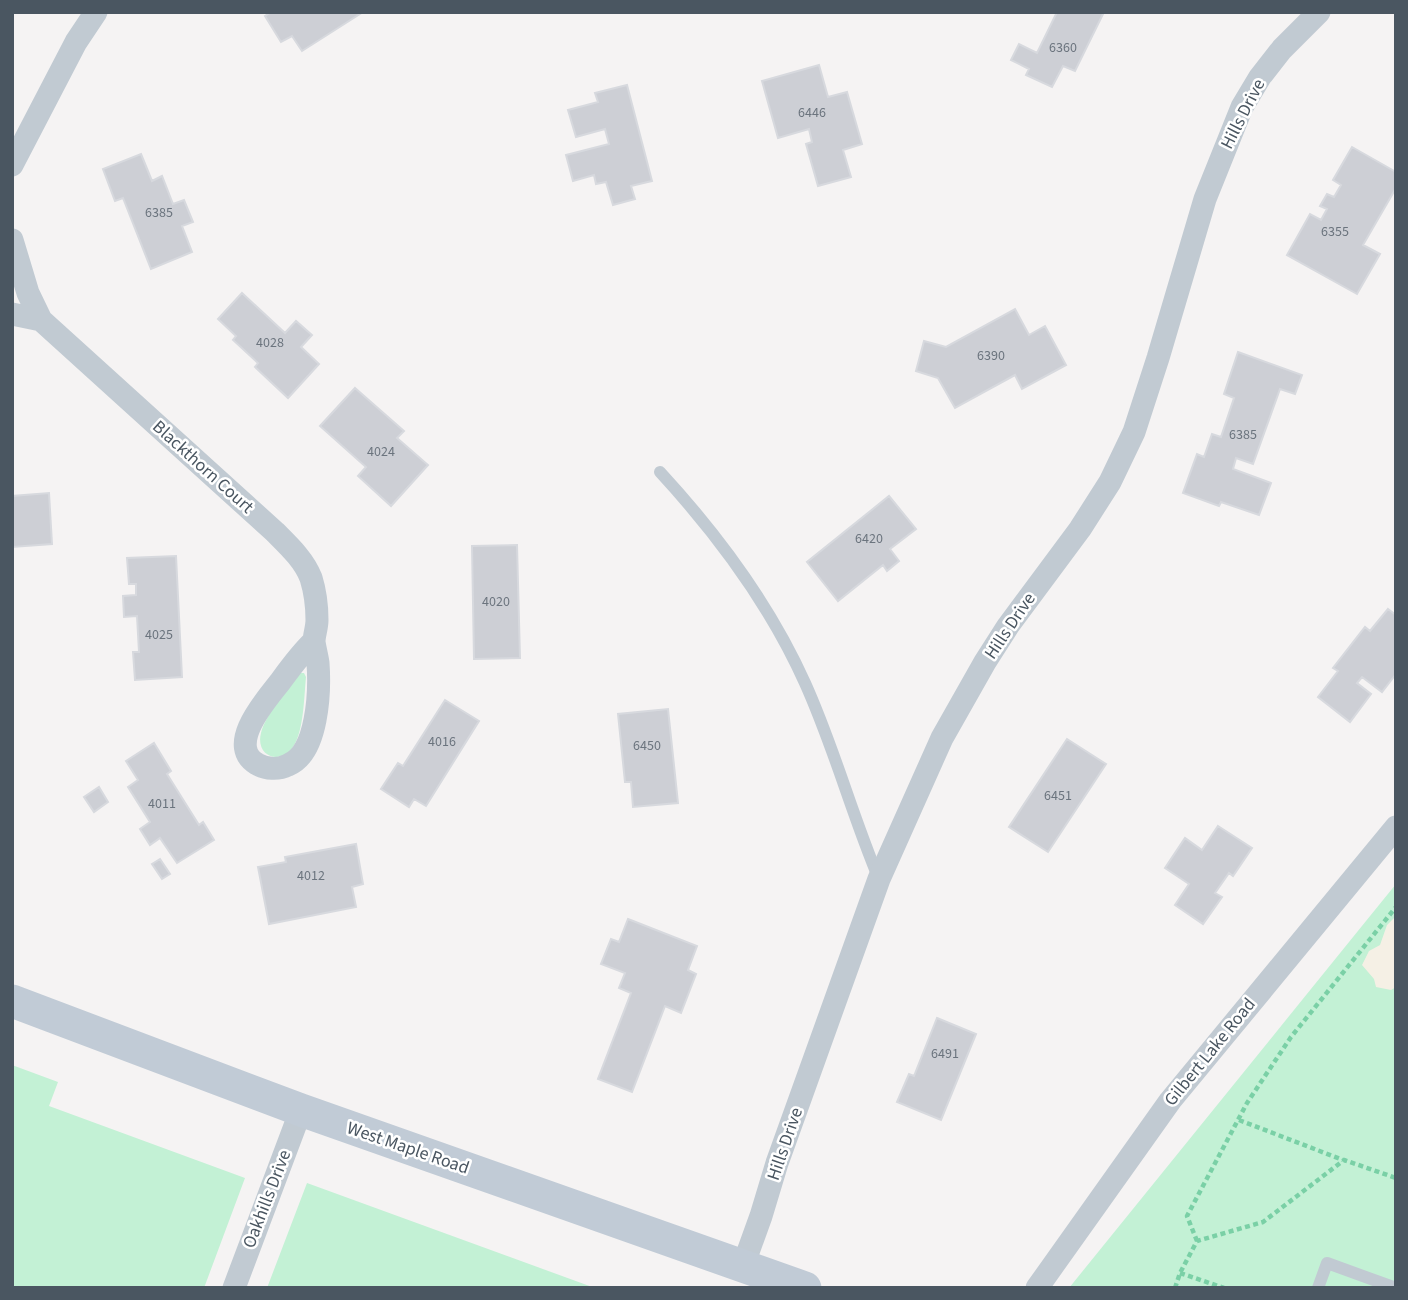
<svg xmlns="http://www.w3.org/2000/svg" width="1408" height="1300" viewBox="0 0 1408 1300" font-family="'Source Sans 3',sans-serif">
  <rect width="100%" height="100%" fill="#f5f3f3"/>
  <path fill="#c3f1d5" d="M300,673H304L306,677C304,696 304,731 293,747C280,766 255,756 261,733C265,716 288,687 300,673Z
    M1396,884V1288H1069L1366,921Z
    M12,1065L58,1082L49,1106L245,1178L204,1288H12Z
    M307,1183L595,1288H267Z"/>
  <path fill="#f5f0e5" d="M1396,916V987L1391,990L1376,987L1374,979L1362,965L1369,951L1380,945L1387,925Z"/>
  <path fill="#cdcfd5" stroke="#d7d9de" stroke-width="2" d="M271,12H363L302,51L292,36L281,42L265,16Z
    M1057,12H1104L1075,71L1063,66L1052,87L1026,75L1029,69L1011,60L1019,44L1037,53Z
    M819,65L828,97L847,92L862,144L843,150L851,177L818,186L806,144L812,142L809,129L778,138L762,81Z
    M627,85L652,181L631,186L635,199L613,205L606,182L596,184L594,175L573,181L566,155L609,144L605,129L576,137L568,110L598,102L595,93Z
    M1352,147L1396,172V188L1363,245L1380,254L1357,294L1287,255L1310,214L1321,220L1327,209L1320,206L1327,194L1334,197L1341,185L1333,180Z
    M141,154L152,181L162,176L173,204L184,200L193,222L182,226L192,252L151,269L123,198L115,201L103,169Z
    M242,293L285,333L296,321L312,335L301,347L319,364L288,398L255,367L258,363L233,340L236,336L218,319Z
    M1015,309L1029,335L1045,326L1066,365L1022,389L1015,375L955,408L938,378L916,371L924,341L946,347Z
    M1238,352L1302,375L1295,394L1280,389L1253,464L1236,458L1233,469L1271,483L1259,515L1221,502L1219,506L1183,493L1197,454L1204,457L1212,434L1221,437L1234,398L1224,394Z
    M355,388L404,431L397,438L428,465L391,506L358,476L366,467L320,426Z
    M49,493L52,544L12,547V496Z
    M889,496L916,529L890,549L899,561L887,571L883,565L838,601L807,562Z
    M517,545L520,658L474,659L472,546Z
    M176,556L182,677L135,680L133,652H139L137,616L124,617L123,596L136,595V584H129L127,558Z
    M1388,609L1396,615V674L1382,692L1362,677L1357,683L1371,694L1350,722L1318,697L1338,671L1333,668L1365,627L1370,631Z
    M445,700L479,721L426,806L414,799L409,807L381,789L398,763L403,766Z
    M668,709L678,803L633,807L631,782H625L618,714Z
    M1067,739L1106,764L1048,852L1009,827Z
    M154,743L171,771L167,774L199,825L203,822L214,840L177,863L160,838L150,845L140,829L150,822L128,787L138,780L126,761Z
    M99,787L108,802L94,812L84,797Z
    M1218,826L1252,848L1233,876L1229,873L1215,893L1222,897L1203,924L1175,905L1189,884L1165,868L1185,838L1202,850Z
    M356,844L363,884L352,887L356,907L269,924L258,867L286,862L285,857Z
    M160,859L170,874L162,879L152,864Z
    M628,919L697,946L688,970L696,974L681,1013L665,1006L632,1092L598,1079L631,993L619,988L625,973L601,964L611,939L619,942Z
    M937,1018L976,1034L941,1120L897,1102L909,1074L914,1076Z"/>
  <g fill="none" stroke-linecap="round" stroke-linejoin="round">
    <path stroke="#7ad0a6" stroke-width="4.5" stroke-dasharray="5 3.5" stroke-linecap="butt" d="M1239,1120L1343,1160
      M1197,1241L1187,1216L1247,1103L1291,1037L1396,907
      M1180,1273L1224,1288
      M1175,1288L1180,1273L1197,1241L1263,1222L1344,1160L1396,1178"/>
    <path stroke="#c1cad2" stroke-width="12" d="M660,472C718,535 770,605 805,683C834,747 852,815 879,879
      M1318,1288L1327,1263L1396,1288"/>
    <path stroke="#c1cad2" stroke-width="23" d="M12,165L76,42L96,12
      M12,240L28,293L41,320L275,532C289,546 304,560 311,578C315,591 317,607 317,620C317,628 314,635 314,642C315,649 317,656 318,663C320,691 318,753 288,765C278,770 266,769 257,764C225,745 267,699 280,682C291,667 301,653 314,641
      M12,314L41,320
      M743,1266L761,1216L777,1163L879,879L942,738L985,662L1008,626L1080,529L1110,482L1134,432L1158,358L1205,199L1242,107L1260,77L1282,49L1319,12
      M234,1288L301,1110
      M1037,1288L1170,1101L1396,827"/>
    <path stroke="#c1cbd6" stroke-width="33" d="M12,1001L301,1110L805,1288"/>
  </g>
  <g text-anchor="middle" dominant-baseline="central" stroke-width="5" stroke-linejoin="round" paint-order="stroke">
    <g font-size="14" fill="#6b747e">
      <text x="1063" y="48">6360</text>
      <text x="812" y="113">6446</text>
      <text x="159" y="213">6385</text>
      <text x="1335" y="232">6355</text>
      <text x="270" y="343">4028</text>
      <text x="991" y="356">6390</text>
      <text x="1243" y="435">6385</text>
      <text x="381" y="452">4024</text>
      <text x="869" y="539">6420</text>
      <text x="496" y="602">4020</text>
      <text x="159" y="635">4025</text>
      <text x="442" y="742">4016</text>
      <text x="647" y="746">6450</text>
      <text x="1058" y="796">6451</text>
      <text x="162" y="804">4011</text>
      <text x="311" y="876">4012</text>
      <text x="945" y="1054">6491</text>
    </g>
    <g font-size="18" fill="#4a5661" stroke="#fff">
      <text transform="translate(1243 114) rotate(-63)">Hills Drive</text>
      <text transform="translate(203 467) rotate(42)">Blackthorn Court</text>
      <text transform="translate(1010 626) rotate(-56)">Hills Drive</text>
      <text transform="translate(1210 1052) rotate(-51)">Gilbert Lake Road</text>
      <text transform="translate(785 1144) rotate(-71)">Hills Drive</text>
      <text transform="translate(408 1148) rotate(19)">West Maple Road</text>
      <text transform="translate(267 1199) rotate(-69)">Oakhills Drive</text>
    </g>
  </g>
  <rect width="1408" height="1300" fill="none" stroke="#4a5661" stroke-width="28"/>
</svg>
